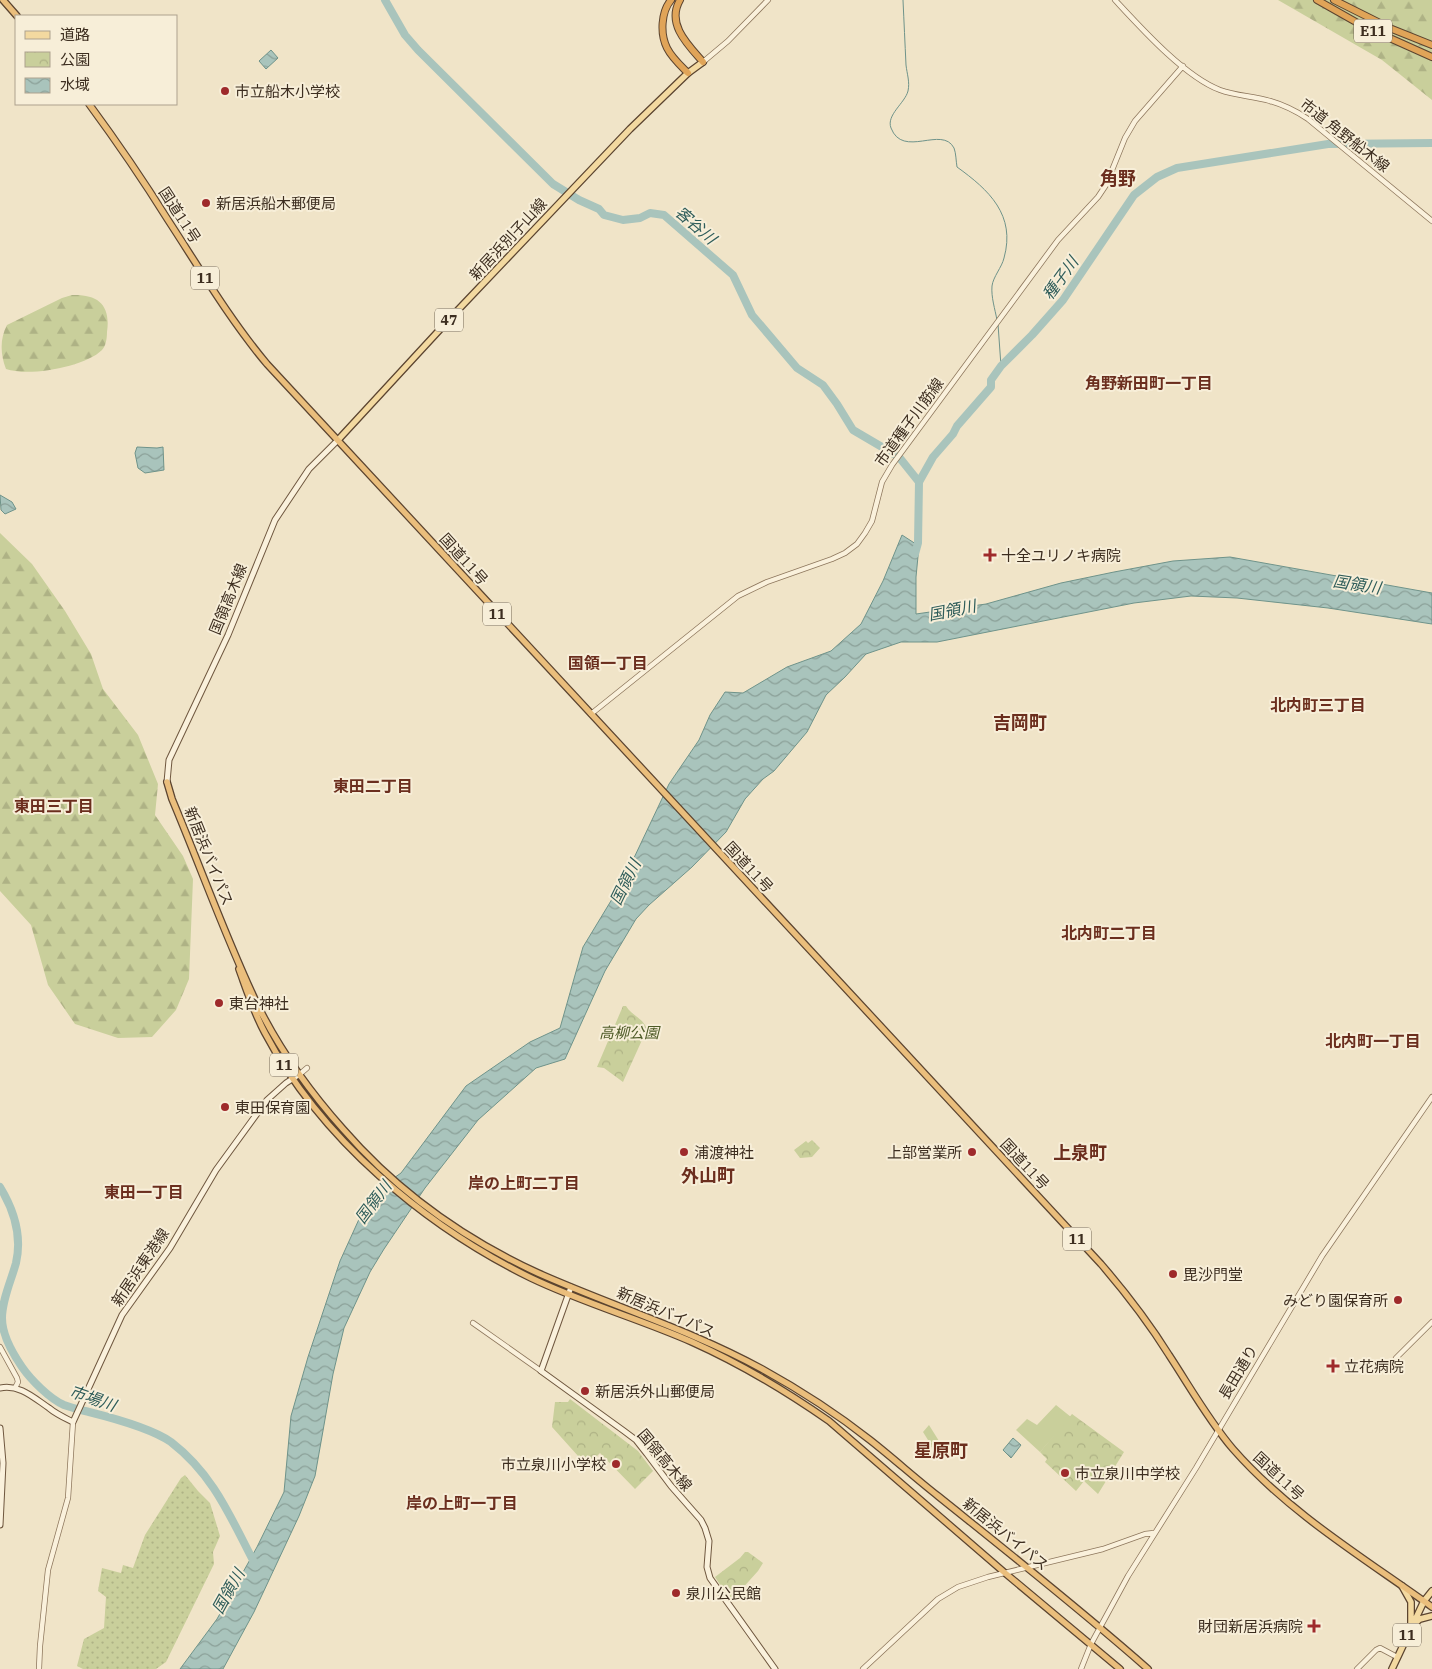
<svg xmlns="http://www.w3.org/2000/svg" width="1432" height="1669" viewBox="0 0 1432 1669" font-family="'IBM Plex Serif','Noto Sans JP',serif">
  <defs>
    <pattern id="grass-dots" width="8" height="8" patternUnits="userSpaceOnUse" patternTransform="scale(1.25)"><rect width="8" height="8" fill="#c9cf9b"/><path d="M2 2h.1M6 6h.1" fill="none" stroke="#aeb285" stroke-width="1.8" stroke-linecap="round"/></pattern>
    <pattern id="forest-firs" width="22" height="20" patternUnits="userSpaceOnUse" patternTransform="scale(1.25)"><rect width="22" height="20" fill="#c9cf9b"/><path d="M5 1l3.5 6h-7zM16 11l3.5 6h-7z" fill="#aeb285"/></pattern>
    <pattern id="park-crowns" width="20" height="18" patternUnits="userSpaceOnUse" patternTransform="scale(1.25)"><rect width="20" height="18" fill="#c9cf9b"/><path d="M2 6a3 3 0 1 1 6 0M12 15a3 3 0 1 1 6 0" fill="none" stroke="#aeb285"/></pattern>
    <pattern id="water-waves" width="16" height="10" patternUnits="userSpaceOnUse" patternTransform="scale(1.25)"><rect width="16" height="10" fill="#a9c4bc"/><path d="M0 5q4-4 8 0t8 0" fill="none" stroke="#8ba098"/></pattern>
  </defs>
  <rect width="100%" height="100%" fill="#f0e4c8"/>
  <path fill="url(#grass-dots)" d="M185,1475L198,1491L210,1503L220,1536L213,1552L214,1564L166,1662L156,1669H83L77,1666L84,1639L104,1628L106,1597L98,1591L102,1568L121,1573L123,1565L133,1568L145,1535L181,1478Z"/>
  <path fill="url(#forest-firs)" d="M1278,0H1432V100L1382,60Z
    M72,295C98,294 111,305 107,332C107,338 106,346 102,350C85,367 29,377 6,369C0,354 0,338 7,325L62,298Z
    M0,533L32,564L65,611L91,654L103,689L138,735L158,784L155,815L183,856L193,879L189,979L176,1010L152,1037L118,1038L75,1024L48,985L31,925L0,891Z"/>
  <path fill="url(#park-crowns)" d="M623,1006H626C631,1015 643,1018 647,1029L623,1082L604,1068L597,1067Z
    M812,1140L820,1148L812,1157L800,1158L794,1150L806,1141L808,1143Z
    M570,1399L638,1451L653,1471L635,1489L600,1453L587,1466L552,1427L555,1402H568Z
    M1072,1414L1124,1452L1098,1494L1084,1481L1076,1491L1045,1462L1047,1459L1040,1452Z
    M929,1425L939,1441L946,1448L941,1452H936L926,1441L928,1440L923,1432Z
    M745,1552H748L763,1563L758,1571L731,1601L715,1577L740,1558Z"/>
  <path fill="#c9cf9b" d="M1056,1405L1071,1417L1040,1452L1016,1430L1027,1419L1037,1425Z"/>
  <path fill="url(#water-waves)" stroke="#6f938a" d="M271,50L278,58L266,69L259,61Z
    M137,447L157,448L163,447L164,470L145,473L138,468L135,453Z
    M0,495L12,502L16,509L5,514L1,510Z
    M902,535L919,546L916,577V614L986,604L1061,583L1114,572L1173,561L1230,557L1432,593V624L1328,608L1237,598L1191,596L1134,603L937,642H901L866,654L845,677L826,695L807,732L774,771L763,779L745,799L726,832L692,867L649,905L636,919L605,971L565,1059L536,1068L478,1120L425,1188L384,1249L370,1272L344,1328L333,1374L315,1476L299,1516L254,1612L223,1669H180L217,1619L257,1547L284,1492L291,1416L308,1357L340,1261L370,1195L401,1173L466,1086L530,1042L560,1028L583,947L623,881L669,784L699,740L710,715L725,692L743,693L787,667L831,651L861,624L883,581Z
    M1013,1438L1021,1445L1011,1458L1003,1450Z"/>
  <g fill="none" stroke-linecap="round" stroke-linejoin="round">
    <path stroke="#6f938a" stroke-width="1" d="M903,0C904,22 905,43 906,65C907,74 910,82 908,91C905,103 886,115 891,128C903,159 942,125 954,148C956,153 956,161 957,167C989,190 1016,215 1004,258C1002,267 993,277 992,286C991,297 995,309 997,320
      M998,324L1001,366"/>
    <path stroke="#a9c4bc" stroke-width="8" d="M385,0L405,35L418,50L553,184L579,200L599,209L604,215L623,220L640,218L650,213L664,215L733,275L752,315L797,368L823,385L837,404L853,430L899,457L919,482
      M915,554L918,543L919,482L933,457L953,434L957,426L991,387V380L1001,366L1032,335L1063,300L1134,195L1157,177L1177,168L1328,144L1432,143
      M0,1187C14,1210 22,1237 16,1263C11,1281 2,1300 2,1318C2,1335 13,1354 22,1367C31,1380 50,1399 64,1405C72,1408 81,1410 89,1412C113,1418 151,1428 171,1442C215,1476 231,1519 256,1566"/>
    <g stroke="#8d765c" stroke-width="6">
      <path id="tertiary" d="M1115,0C1141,28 1185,77 1220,90C1236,96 1254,96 1270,101C1284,105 1296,111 1308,119L1432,221
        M703,62L728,41L768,0
        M591,714L738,596L767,582L832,559L845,553L857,544L865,533L872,521L882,482L892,465L1058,240L1098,197L1106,185L1125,138L1135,121L1183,66
        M300,1074L307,1068
        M473,1323L541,1371
        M0,1347L17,1378L18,1382L15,1388
        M1396,1358L1432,1322
        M39,1669L40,1646L48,1570L68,1498L73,1422
        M863,1669L938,1599L958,1587L988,1577L1103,1549L1145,1534L1154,1533
        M1081,1669L1091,1644L1128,1576L1196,1468L1322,1256L1432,1097
        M1357,1669L1376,1650L1380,1648L1397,1657"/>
    </g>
    <g stroke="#6f573f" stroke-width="7">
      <path id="secondary" d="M167,782L169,760L228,635L275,520L309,469L338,440
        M571,1287L541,1371L624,1431L636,1440L647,1454L671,1486L701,1520L705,1528L709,1541L707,1567L710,1578L775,1669
        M0,1388C20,1384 34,1398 49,1408C56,1414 65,1418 73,1422L122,1315L170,1248L216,1170L267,1100L286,1083L300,1074
        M0,1428L3,1463L0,1525"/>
    </g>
    <g stroke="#5b4430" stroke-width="8">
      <path id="primary" d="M338,440L457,311L630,129L688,73L703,62
        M1402,1586L1411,1602V1624
        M1414,1624L1420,1619L1432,1616
        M1392,1669L1424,1601L1432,1591"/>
    </g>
    <g stroke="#5b4430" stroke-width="8">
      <path id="trunk" d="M3,0L17,16
        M89,104C117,142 143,180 168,220C200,269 230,320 267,364L1101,1264C1126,1293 1149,1323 1169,1355C1190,1387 1209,1421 1233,1449C1289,1513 1364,1558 1432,1607
        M167,782L172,799C201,868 226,939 258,1006C280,1050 310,1092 343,1129C396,1190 464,1239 538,1273C612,1306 691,1330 762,1369C800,1390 837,1414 870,1440C893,1458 915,1478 938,1496C1009,1553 1080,1609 1148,1669
        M239,969C247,991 254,1013 265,1033C321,1139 425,1226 531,1278C583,1303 640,1319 692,1342C741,1364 786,1391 829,1421L1005,1573L1120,1669"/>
    </g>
    <g stroke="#5b4430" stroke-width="8">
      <path id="motorway" d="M671,0C661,12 660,34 667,48C672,58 680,65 688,73
        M680,0C666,24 688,45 703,62
        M1317,0L1363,26L1432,57
        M1334,0L1392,29L1432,45"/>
    </g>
    <use href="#tertiary" stroke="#faf1dc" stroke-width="4.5"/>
    <use href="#secondary" stroke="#faf1dc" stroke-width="5"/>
    <use href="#primary" stroke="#f3d9a0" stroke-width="5.5"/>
    <use href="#trunk" stroke="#eabe7c" stroke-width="5.5"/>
    <use href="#motorway" stroke="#e0a458" stroke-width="6"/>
  </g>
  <g fill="#9e2a2b" stroke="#f7eed8" stroke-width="2">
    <circle cx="225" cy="91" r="5"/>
    <circle cx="206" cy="203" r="5"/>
    <path d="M987.5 547.5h5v5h5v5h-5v5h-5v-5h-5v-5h5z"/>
    <circle cx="219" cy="1003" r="5"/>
    <circle cx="225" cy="1107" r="5"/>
    <circle cx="684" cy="1152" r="5"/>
    <circle cx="972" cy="1152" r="5"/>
    <circle cx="1173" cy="1274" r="5"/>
    <circle cx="1398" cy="1300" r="5"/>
    <path d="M1330.5 1358.5h5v5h5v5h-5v5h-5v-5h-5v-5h5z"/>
    <circle cx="585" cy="1391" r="5"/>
    <circle cx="616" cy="1464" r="5"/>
    <circle cx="1065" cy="1473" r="5"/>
    <circle cx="676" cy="1593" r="5"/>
    <path d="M1311.5 1618.5h5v5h5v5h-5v5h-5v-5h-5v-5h5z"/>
  </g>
  <g text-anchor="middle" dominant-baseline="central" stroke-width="4" stroke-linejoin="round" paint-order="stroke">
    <g fill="#f7eed8" stroke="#756857" stroke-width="1">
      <rect x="1354" y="19.5" width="38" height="23" rx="4"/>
      <rect x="191" y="266.5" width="28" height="23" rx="4"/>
      <rect x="435" y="308.5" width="28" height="23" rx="4"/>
      <rect x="483" y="602.5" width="28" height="23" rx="4"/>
      <rect x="270" y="1053.5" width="28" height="23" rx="4"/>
      <rect x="1063" y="1227.5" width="28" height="23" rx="4"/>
      <rect x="1393" y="1623.5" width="28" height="23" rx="4"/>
    </g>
    <g font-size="14" font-weight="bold" fill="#3d2e20">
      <text x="1373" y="31">E11</text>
      <text x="205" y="278">11</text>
      <text x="449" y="320">47</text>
      <text x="497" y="614">11</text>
      <text x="284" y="1065">11</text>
      <text x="1077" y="1239">11</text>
      <text x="1407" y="1635">11</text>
    </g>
    <g font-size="15" fill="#3d2e20" stroke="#f7eed8" text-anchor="start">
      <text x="235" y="91">市立船木小学校</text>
      <text x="216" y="203">新居浜船木郵便局</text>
      <text x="1001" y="555">十全ユリノキ病院</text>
      <text x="229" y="1003">東台神社</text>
      <text x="235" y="1107">東田保育園</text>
      <text x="694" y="1152">浦渡神社</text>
      <text x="962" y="1152" text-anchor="end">上部営業所</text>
      <text x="1183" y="1274">毘沙門堂</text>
      <text x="1388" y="1300" text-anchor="end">みどり園保育所</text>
      <text x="1344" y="1366">立花病院</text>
      <text x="595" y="1391">新居浜外山郵便局</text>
      <text x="606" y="1464" text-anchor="end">市立泉川小学校</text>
      <text x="1075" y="1473">市立泉川中学校</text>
      <text x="686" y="1593">泉川公民館</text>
      <text x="1303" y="1626" text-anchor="end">財団新居浜病院</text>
    </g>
    <g font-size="15" fill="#3d2e20" stroke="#f7eed8">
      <text transform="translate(1345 135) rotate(38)">市道 角野船木線</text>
      <text transform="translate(180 215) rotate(57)">国道11号</text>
      <text transform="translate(508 239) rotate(-47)">新居浜別子山線</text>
      <text transform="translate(909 422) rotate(-54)">市道種子川筋線</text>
      <text transform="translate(464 559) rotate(48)">国道11号</text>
      <text transform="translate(228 599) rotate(-68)">国領高木線</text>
      <text transform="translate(209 856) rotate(68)">新居浜バイパス</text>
      <text transform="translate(749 867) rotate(47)">国道11号</text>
      <text transform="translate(1025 1164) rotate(47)">国道11号</text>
      <text transform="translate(140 1267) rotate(-56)">新居浜東港線</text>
      <text transform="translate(666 1312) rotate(23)">新居浜バイパス</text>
      <text transform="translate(1238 1372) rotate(-59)">長田通り</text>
      <text transform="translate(665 1460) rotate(50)">国領高木線</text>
      <text transform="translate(1279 1476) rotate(43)">国道11号</text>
      <text transform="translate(1006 1534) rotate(39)">新居浜バイパス</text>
    </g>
    <g font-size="15" font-style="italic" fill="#4d5a26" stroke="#f7eed8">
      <text x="629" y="1032">高柳公園</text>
    </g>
    <g font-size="16" font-style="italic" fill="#2f5d5a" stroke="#f7eed8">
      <text transform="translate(696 225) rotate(41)">客谷川</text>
      <text transform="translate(1060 278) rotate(-54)">種子川</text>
      <text transform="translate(1357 584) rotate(9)">国領川</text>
      <text transform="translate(952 610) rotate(-11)">国領川</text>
      <text transform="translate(625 882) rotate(-64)">国領川</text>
      <text transform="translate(373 1202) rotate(-53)">国領川</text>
      <text transform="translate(93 1398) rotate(19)">市場川</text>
      <text transform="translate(228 1591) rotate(-61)">国領川</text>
    </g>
    <g font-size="16" font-weight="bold" fill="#6b2e1e" stroke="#f7eed8">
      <text x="1149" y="383">角野新田町一丁目</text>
      <text x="608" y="663">国領一丁目</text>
      <text x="1318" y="705">北内町三丁目</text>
      <text x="373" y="786">東田二丁目</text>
      <text x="54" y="806">東田三丁目</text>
      <text x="1109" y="933">北内町二丁目</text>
      <text x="1373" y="1041">北内町一丁目</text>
      <text x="524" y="1183">岸の上町二丁目</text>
      <text x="144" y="1192">東田一丁目</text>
      <text x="462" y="1503">岸の上町一丁目</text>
    </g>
    <g font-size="18" font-weight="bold" fill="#6b2e1e" stroke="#f7eed8">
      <text x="1118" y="178">角野</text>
      <text x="1020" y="722">吉岡町</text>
      <text x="1080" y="1152">上泉町</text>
      <text x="708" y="1175">外山町</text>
      <text x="941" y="1450">星原町</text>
    </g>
  </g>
  <rect x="15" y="15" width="162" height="90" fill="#f7eed8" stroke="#ada18e"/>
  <rect x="25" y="31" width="25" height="8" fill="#f3d9a0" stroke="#ada18e"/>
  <text x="60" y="40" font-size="15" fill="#3d2e20">道路</text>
  <rect x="25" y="52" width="25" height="15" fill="url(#park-crowns)" stroke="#ada18e"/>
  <text x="60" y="65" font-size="15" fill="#3d2e20">公園</text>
  <rect x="25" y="78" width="25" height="15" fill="url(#water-waves)" stroke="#ada18e"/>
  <text x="60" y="90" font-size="15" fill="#3d2e20">水域</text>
</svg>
